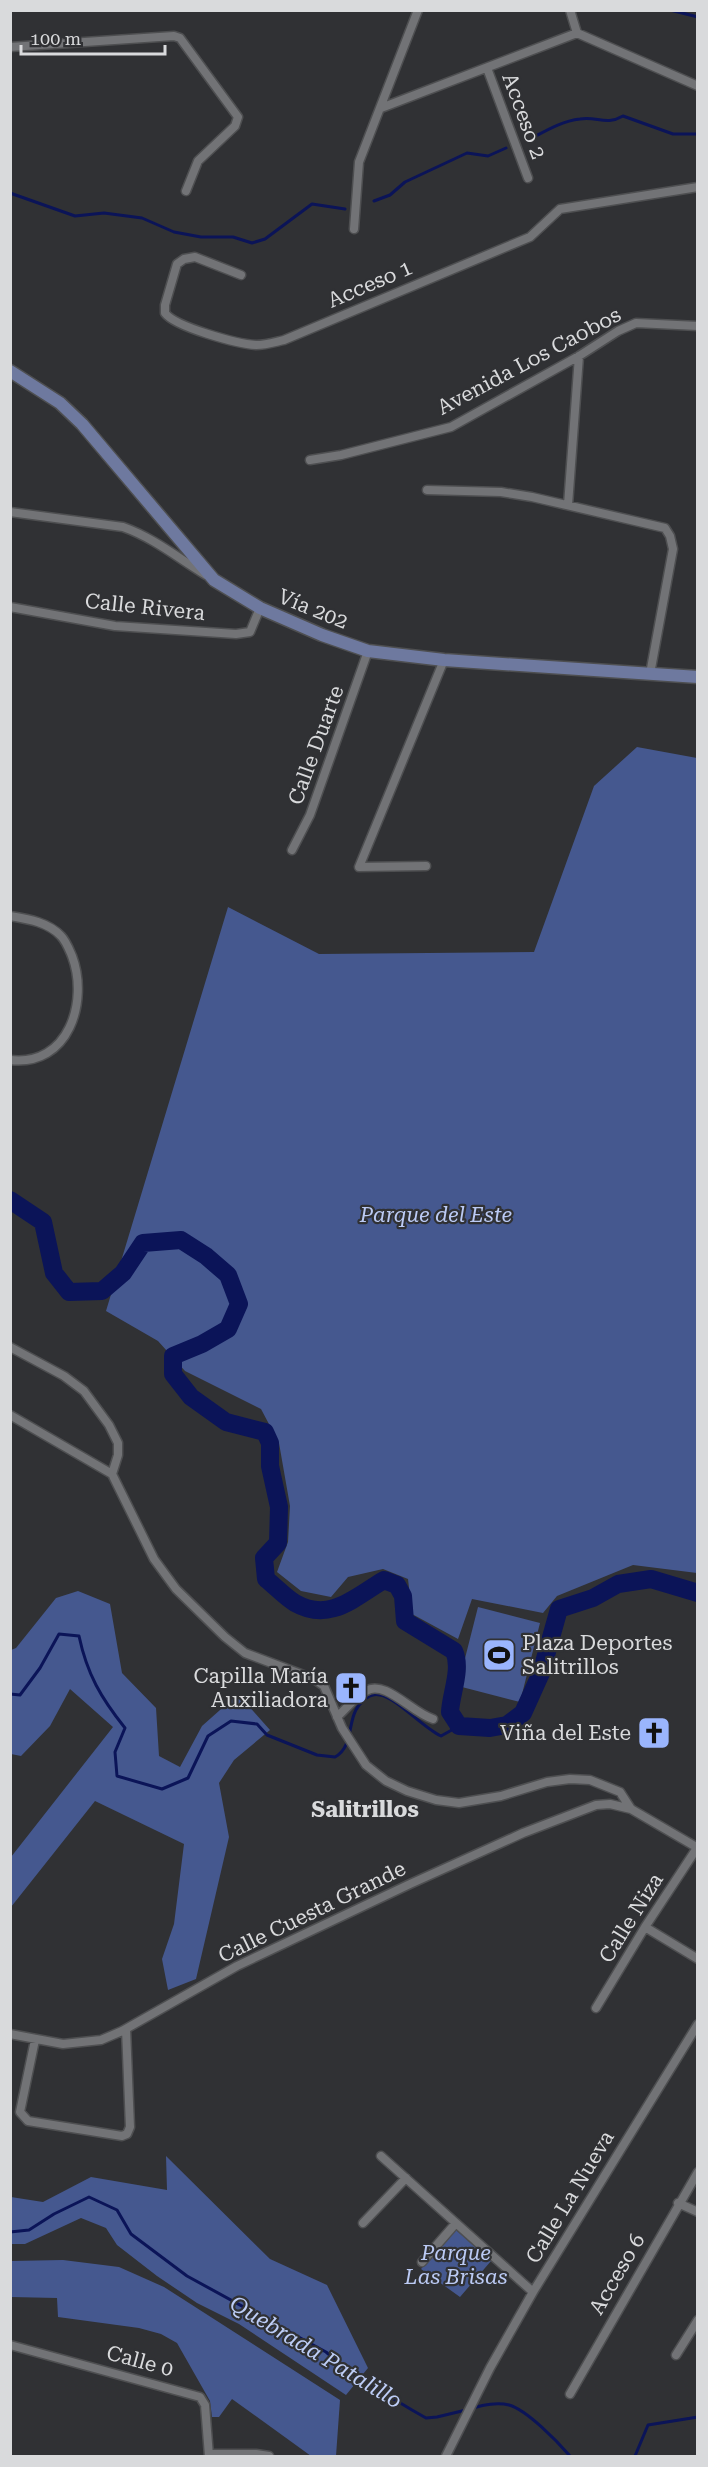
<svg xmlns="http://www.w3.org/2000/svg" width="708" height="2467" viewBox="0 0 708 2467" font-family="'Roboto Serif',serif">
  <rect width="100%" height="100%" fill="#303134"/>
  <path fill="#45588f" d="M637,747L697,758V1573L633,1565L557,1596L543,1613L472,1599L458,1639L412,1614L408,1579L383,1569L348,1577L331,1597L301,1591L277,1572L288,1542L290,1506L279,1443L261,1409L185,1371L158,1341L106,1311L228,907L319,954L534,952L594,786Z
    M78,1591L110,1604L122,1673L156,1708L159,1756L180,1767L202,1726L238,1694L270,1730L234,1760L219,1783L229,1837L196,1979L168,1990L162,1959L174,1924L184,1844L95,1801L11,1907V1857L113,1727L70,1689L50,1726L21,1756L11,1754V1650L16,1648L56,1598Z
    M478,1607L540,1623L520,1702L458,1686Z
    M166,2156L270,2259L327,2285L368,2368L346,2395L239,2324L197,2303L157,2276L117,2245L106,2228L81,2218L25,2244H11V2197L43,2202L91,2177L167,2190Z
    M456,2230L491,2261L460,2297L421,2269Z
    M63,2260L119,2267L164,2287L340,2400L336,2456H311L232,2399L219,2417H212L210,2401L177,2343L161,2334L139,2328L58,2317L57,2298L11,2297V2261Z"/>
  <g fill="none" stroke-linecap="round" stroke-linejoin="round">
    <path stroke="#0b1458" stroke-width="3" d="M670,10L698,17
      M534,137C549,129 563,121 580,119C597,116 606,126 623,116L673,134H698
      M10,193L75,216L104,213L142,218L174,232L201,237H233L252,243L265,239L312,204L345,209
      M374,201L390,195L405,182L467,153L488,156L506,148
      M10,1694L20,1695L40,1668L59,1634L79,1636C87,1674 101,1698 125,1728L115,1752L117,1776L162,1789L188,1778L208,1736L231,1721L257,1724L267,1735L317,1755L335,1757C356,1745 345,1716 363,1701C367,1697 373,1693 380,1695C397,1698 422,1727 441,1736L459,1726
      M10,2232L29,2230L54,2214L89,2197L117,2210L131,2234L187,2276L326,2352L352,2374L412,2410L426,2418L437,2417L466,2410
      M472,2408C484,2405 497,2402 509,2405C527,2410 558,2442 570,2456
      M635,2456L648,2425L698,2417"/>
    <path stroke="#0b1458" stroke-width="18" d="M10,1200L43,1222L54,1273L69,1292L102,1291L123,1273L143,1243L181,1240L206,1256L228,1275L239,1304L228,1329L202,1344L173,1356V1374L191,1397L226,1422L265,1432L270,1443V1466L279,1507L278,1543L264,1558L266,1579C276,1587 285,1597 295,1603C330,1623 355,1597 384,1580L397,1585L403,1596L405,1621L454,1651C462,1669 451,1693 450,1712L459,1726L490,1728L507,1725L523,1713L541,1673L559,1609L593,1598L618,1584L651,1579L698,1593"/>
    <g stroke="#4e4f51" stroke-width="11">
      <path id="street" d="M570,10L577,33
        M10,47L174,36L180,38L238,117L235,126L198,161L186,191
        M487,68L528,178
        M381,108L577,33L698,86
        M354,229L359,162L418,10
        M241,275L195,257L184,259L177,264L165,305V313C175,327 238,344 256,345C266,345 275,342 284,340L530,237L560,209L698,187
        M310,460L341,455L451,427L579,356L618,331L636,323L698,326
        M427,490L501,492L532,497L665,528L670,536L673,549L650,674
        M568,505L579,356
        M10,512L123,527C154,538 178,558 206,575
        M10,607L115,626L236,634L250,632L260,608
        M292,850L310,815L368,651
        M426,866L359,867L444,660
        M10,916C28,919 48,922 61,936C66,941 69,949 72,956C89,1001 69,1067 10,1060
        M10,1347L64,1376L84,1391L109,1425L118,1443V1455L112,1474
        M10,1415L112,1474L154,1559L176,1589L225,1637L245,1653L314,1679L324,1686L342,1728L366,1765L386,1781L407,1791L436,1800L459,1803L501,1796L547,1782L570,1779L590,1780L620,1792L631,1809L698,1848
        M337,1717C346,1709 355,1697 366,1691C385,1679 412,1713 433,1719
        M645,1927L698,1959
        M596,2008L645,1927L697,1848
        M10,2034L63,2044L101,2040L122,2031L237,1966L410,1884L523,1833L596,1805L610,1804L631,1809
        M35,2040L20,2112L28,2121L122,2136L127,2134L130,2127L126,2029
        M381,2156L533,2292
        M678,2203L698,2212
        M363,2223L406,2178
        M422,2262L456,2223
        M10,2345L200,2397L205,2405L209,2456
        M676,2355L698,2320
        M570,2394L698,2172
        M209,2454H256L269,2456
        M446,2456L490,2368L533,2292L698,2024"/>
    </g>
    <g stroke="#4e4f51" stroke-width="15">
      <path id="secondary" d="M10,371L60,403L82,424L214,580L260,608L322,635L368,651L444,660L698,677"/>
    </g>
    <use href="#street" stroke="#727376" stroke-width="8"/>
    <use href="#secondary" stroke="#6e799f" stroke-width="12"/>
  </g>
  <defs>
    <g id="stadium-square" transform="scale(1.725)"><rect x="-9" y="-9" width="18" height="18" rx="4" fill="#9ab5fd" stroke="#303134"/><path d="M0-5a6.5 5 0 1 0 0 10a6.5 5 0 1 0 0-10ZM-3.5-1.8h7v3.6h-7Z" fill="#111"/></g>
    <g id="church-square" transform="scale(1.725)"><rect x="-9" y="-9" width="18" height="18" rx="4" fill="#9ab5fd" stroke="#303134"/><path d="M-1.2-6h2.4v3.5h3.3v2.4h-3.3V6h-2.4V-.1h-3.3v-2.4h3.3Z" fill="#111"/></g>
  </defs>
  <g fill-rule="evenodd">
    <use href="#stadium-square" x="499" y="1655"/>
    <use href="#church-square" x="351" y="1688"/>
    <use href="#church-square" x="654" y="1733"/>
  </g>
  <g text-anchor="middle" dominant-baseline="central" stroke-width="4.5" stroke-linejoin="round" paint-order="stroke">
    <g font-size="21" fill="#d9dadc" stroke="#303134">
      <text transform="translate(524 116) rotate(70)">Acceso 2</text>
      <text transform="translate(370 284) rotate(-23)">Acceso 1</text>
      <text transform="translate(529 361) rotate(-28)">Avenida Los Caobos</text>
      <text transform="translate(145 607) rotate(6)">Calle Rivera</text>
      <text transform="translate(313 609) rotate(22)">Vía 202</text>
      <text transform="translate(316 745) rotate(-70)">Calle Duarte</text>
      <text transform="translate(312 1912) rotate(-26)">Calle Cuesta Grande</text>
      <text transform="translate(631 1918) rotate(-58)">Calle Niza</text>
      <text transform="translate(570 2197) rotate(-59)">Calle La Nueva</text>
      <text transform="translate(617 2274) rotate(-60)">Acceso 6</text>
      <text transform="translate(140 2361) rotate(15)">Calle 0</text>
    </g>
    <g font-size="21" font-style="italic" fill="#bbcaf4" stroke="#303134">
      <text x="436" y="1215">Parque del Este</text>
      <text x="456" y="2253">Parque<tspan x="456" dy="24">Las Brisas</tspan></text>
    </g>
    <g font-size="21" fill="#d9dadc" stroke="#303134" text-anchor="end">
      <text x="522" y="1643" text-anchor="start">Plaza Deportes<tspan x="522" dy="24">Salitrillos</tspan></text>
      <text x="328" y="1676">Capilla María<tspan x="328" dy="24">Auxiliadora</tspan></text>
      <text x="631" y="1733">Viña del Este</text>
    </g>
    <g font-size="22" font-weight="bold" fill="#d9dadc" stroke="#303134">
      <text x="365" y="1809">Salitrillos</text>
    </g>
    <g font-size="22" font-style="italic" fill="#bdcdf6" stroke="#303134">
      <text transform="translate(316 2352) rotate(31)">Quebrada Patalillo</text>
    </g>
  </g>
  <rect width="708" height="2467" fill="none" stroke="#d9dadc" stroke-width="24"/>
  <path d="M21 45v9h144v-9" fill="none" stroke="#d9dadc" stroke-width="3"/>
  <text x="30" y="45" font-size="18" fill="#d9dadc" stroke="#303134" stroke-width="4.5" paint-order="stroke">100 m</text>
</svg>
